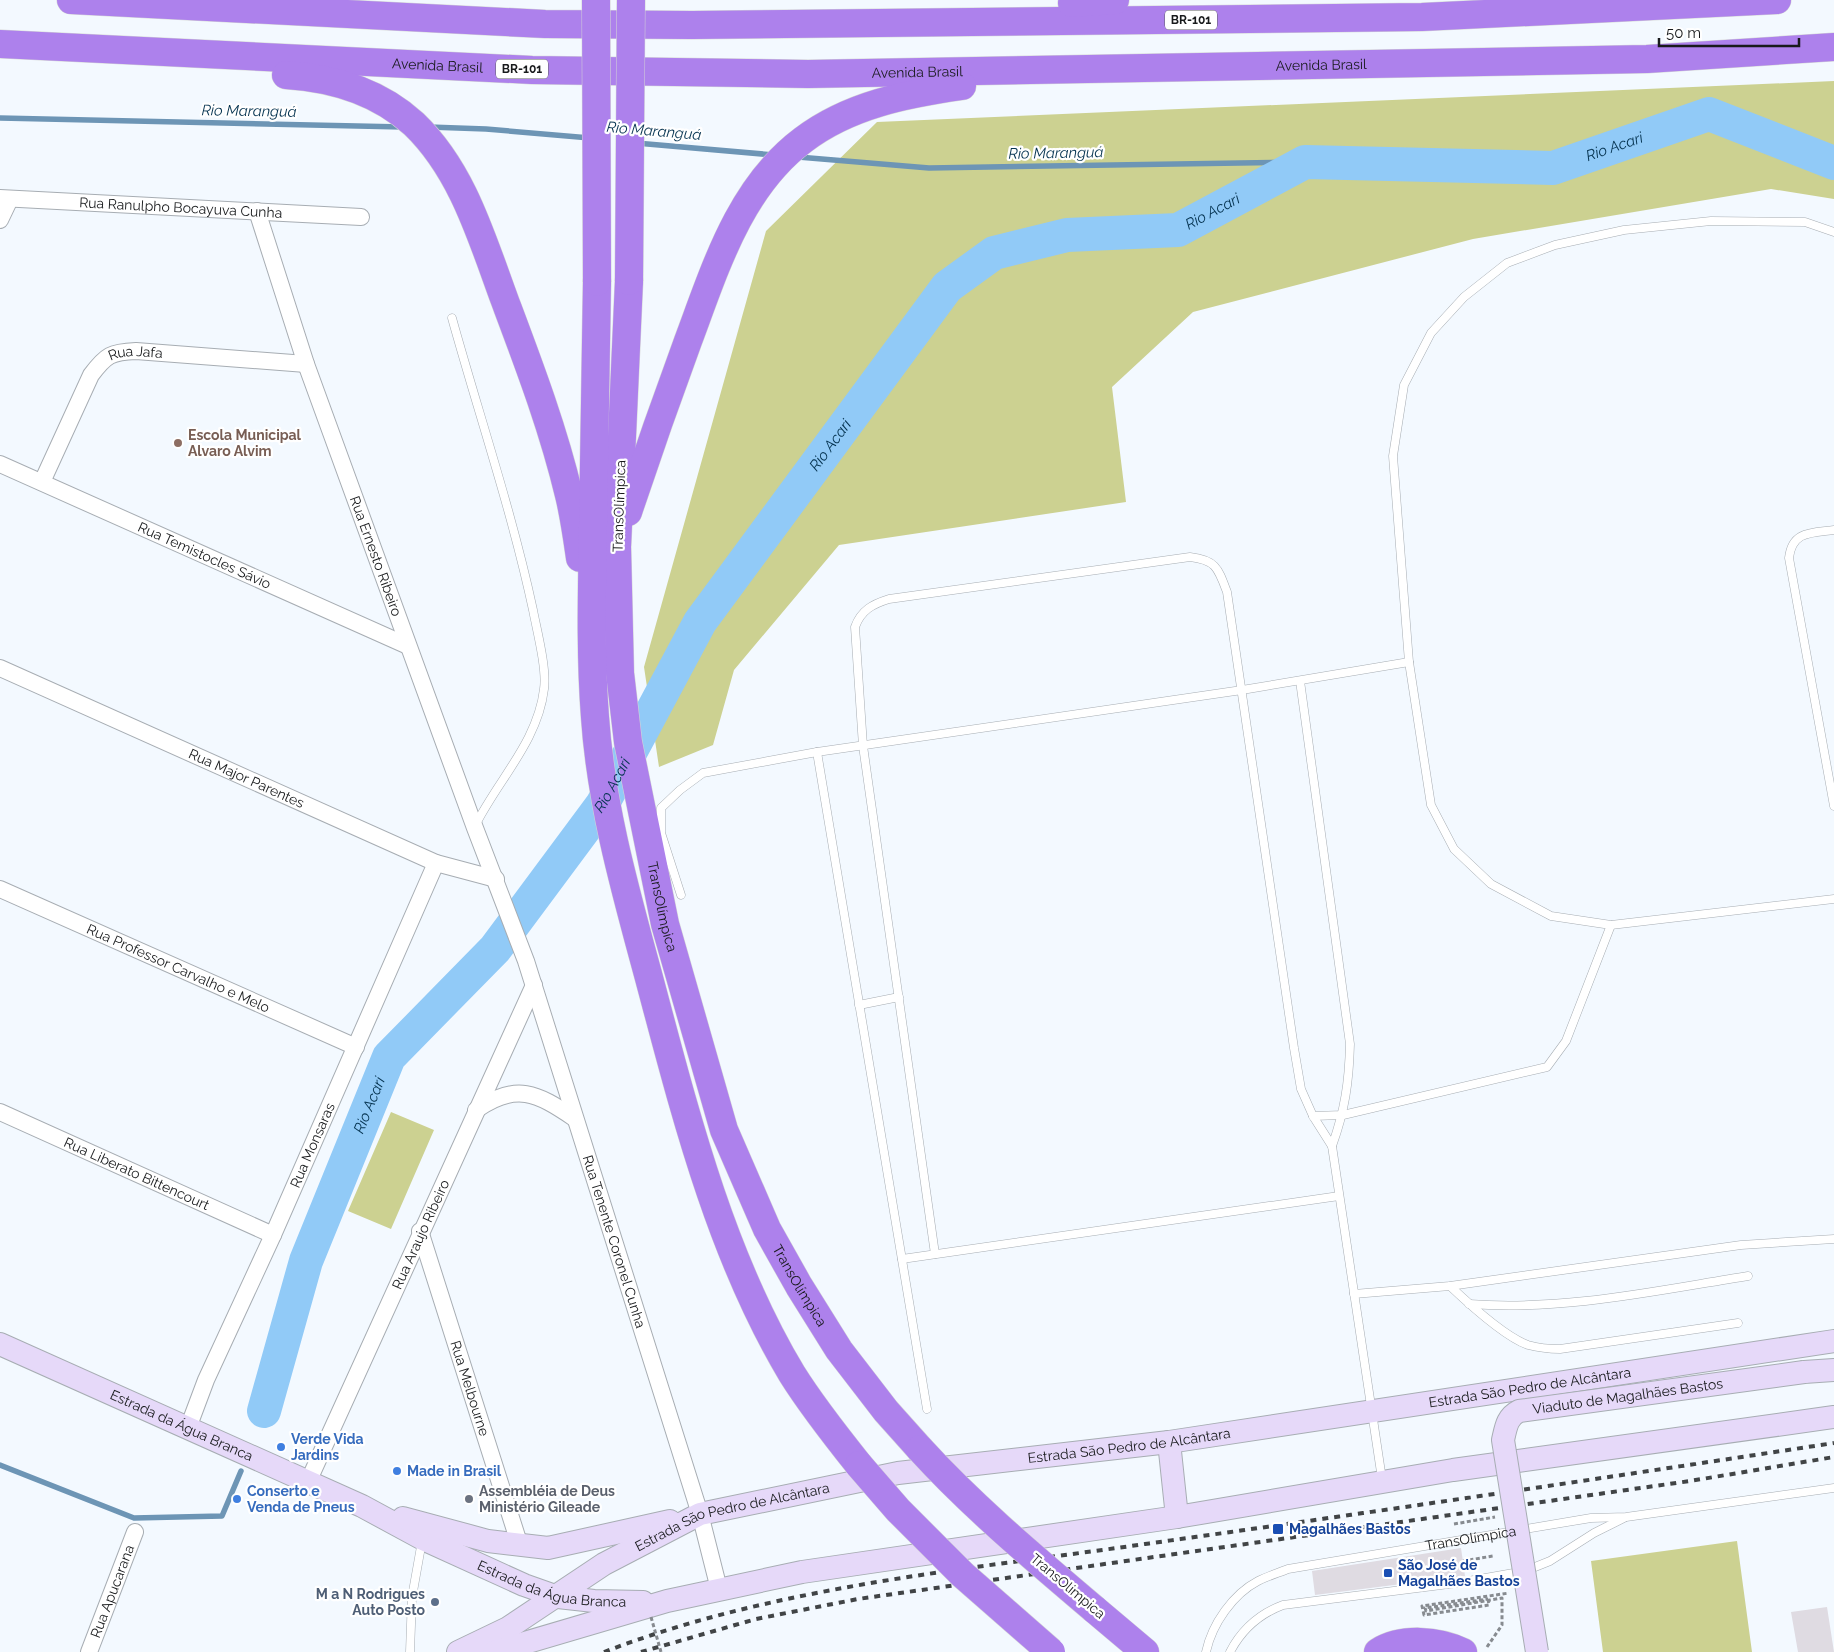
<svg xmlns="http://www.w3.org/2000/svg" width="1834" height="1652" viewBox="0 0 1834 1652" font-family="Raleway,sans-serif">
  <rect width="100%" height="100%" fill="#f3f9ff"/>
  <path fill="#ccd191" d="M1834,81V199L1771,189L1473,239L1193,312L1112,387L1126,502L839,545L734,670L713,745L659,767L644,667L766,231L877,122Z
    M391,1112L434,1130L391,1229L348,1211Z
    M1737,1541L1752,1652H1603L1591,1561Z"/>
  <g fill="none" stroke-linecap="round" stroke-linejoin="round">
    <path stroke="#6d95b5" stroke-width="5.5" d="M0,118L403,127
      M429,127L486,129L590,138
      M636,143L774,155
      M798,157L929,168L1305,162
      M0,1465L134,1518L222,1516L241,1471"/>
    <path stroke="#91caf7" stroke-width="34" id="s1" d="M264,1411L306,1261L389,1057L495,949L602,805L700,622L947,287L994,253L1067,235L1178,230L1305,162L1553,168L1709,114L1834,163"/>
  </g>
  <path fill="#dfdbe2" d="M1461,1548L1465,1576L1315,1595L1312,1571Z
    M1827,1607L1834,1652H1798L1791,1612Z"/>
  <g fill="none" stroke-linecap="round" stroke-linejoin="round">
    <g stroke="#a7adb3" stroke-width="9">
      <g id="lane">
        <path d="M1834,232L1805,222L1711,221L1624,230L1555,245L1507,263L1464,297L1431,333L1404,385L1393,456L1409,662L1431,805L1454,849L1491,884L1551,916L1611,925L1834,899"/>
        <path d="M452,318C479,415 512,512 533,610C537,631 547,669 544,689C538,741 498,780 475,826"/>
        <path d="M1834,530C1811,533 1792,531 1789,558L1834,806"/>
        <path d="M1300,681L1350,1044C1349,1082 1345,1110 1332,1146"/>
        <path d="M817,752L927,1409"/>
        <path d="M681,895L661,833V808L680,790L703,773L817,752L1242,690L1409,662"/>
        <path d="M859,1005L899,997"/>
        <path d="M1313,1116L1343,1115L1547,1067L1566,1041L1611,925"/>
        <path d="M935,1254L863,746L855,627C861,610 873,604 889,599L1190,557C1216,560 1218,568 1227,592L1294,1048L1301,1089L1313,1116L1332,1146L1382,1479"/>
        <path d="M902,1259L1339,1196"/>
        <path d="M1450,1286C1468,1303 1505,1337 1528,1345C1539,1348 1549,1349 1560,1349L1738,1323"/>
        <path d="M1354,1294L1450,1286L1741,1245L1834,1239"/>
        <path d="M1469,1304C1564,1311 1654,1291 1748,1276"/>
        <path d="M410,1652L412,1597L422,1541"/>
        <path id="s2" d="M1206,1652C1212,1624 1233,1594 1258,1581C1268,1576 1278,1573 1288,1569L1591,1518L1626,1517L1834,1488"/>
        <path d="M1230,1652C1242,1629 1259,1614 1283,1605L1457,1583L1525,1571L1550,1561L1594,1533L1624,1518"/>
      </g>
    </g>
    <g stroke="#a7adb3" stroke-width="18">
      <g id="street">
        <path id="s3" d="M0,198L361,217"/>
        <path id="s4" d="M257,211L306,364L475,828L526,961L700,1514L719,1589"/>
        <path d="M0,220L10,199"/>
        <path id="s5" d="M0,464L408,646"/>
        <path id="s6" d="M42,482L91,375C106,355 111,352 136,351L306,364"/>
        <path id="s7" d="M0,668L436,863L496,879"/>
        <path id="s8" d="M0,889L356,1047"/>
        <path d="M476,1110C516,1082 537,1093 574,1118"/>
        <path id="s9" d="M0,1112L273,1235"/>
        <path id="s10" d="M420,1231L520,1546"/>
        <path id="s11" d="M188,1428L206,1380L273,1235L436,863"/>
        <path id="s12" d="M308,1482L534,985"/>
        <path id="s13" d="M89,1652L135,1532"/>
      </g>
    </g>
    <g stroke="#a7adb3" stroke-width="24">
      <g id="secondary">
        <path id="s14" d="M0,1344L362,1506L423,1539L524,1585L558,1597L594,1601L643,1602"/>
        <path d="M1804,1372L1834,1370"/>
        <path d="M1169,1442L1177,1517"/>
        <path d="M403,1518L488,1541L548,1548L670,1521"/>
        <path id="s15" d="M458,1652L508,1628L604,1564L700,1514L898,1473L1169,1442L1834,1341"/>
        <path d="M494,1652L667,1601L802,1572L1177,1517L1453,1470L1834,1417"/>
      </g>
    </g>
    <g stroke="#d5d6d6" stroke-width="29">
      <g id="highway">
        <path d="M71,0L545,24L692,25L1422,17L1777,0"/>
        <path d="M1072,3L1115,0"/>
        <path id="s16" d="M0,44L532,70L808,74L1647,59L1834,47"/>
        <path d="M286,75C333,78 379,92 414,124C463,171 482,239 505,301C529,365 553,428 569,495C574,515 577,537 580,558"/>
        <path id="s17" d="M629,281L617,547L620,673L628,742L665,924L724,1130L767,1229L799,1286L839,1350L886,1411L920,1449"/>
        <path d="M597,282C596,363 594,444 593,525C592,589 590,653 595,717C601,806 626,893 649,978C685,1113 720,1254 792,1374C812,1406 835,1435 859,1465"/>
        <path d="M628,512C647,455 667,398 688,341C715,269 739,188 803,140C849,105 906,94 962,86"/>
        <path d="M1094,1609L1145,1652"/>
        <path d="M1378,1652C1402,1637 1438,1640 1463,1652"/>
      </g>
    </g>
    <path stroke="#878b90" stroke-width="3" stroke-dasharray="4 2.5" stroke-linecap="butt" d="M1454,1524L1495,1517
      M1463,1561L1493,1556
      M1487,1647L1502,1625V1598L1426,1611L1425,1608L1488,1599"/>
    <use href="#lane" stroke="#fff" stroke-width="8"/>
    <use href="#street" stroke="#fff" stroke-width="16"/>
    <use href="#secondary" stroke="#e6d9f9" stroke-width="22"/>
    <use href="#highway" stroke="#ad81ec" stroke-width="28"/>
    <path stroke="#414446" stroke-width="4" stroke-dasharray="6 6" stroke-linecap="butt" d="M604,1652C776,1586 964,1570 1145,1544C1375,1512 1604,1478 1834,1443
      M641,1652L756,1619L858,1599L1690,1481L1834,1457"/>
    <g stroke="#a7adb3" stroke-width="24" stroke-linecap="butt">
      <g id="secondary-bridge">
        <path id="s18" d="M1537,1652L1503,1440C1506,1427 1507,1417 1519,1411L1804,1372"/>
      </g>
    </g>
    <g stroke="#d5d6d6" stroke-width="29" stroke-linecap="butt">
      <path id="highway-bridge" d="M596,0L597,282
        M629,281L631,0
        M920,1449C973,1507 1034,1558 1094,1609
        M859,1465L898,1510L963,1575L1051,1652"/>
    </g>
    <path stroke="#878b90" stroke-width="3" stroke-dasharray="4 2.5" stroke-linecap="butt" d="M1488,1599L1489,1605L1424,1615L1422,1606L1509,1593
      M651,1617L661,1652"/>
    <use href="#secondary-bridge" stroke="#e6d9f9" stroke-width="22"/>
    <use href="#highway-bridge" stroke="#ad81ec" stroke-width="28"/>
  </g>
  <circle fill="#8d6e63" stroke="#fff" stroke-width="2" cx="178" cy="443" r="5"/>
  <g fill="#3f7fe0" stroke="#fff" stroke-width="2">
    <circle cx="281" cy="1447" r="5"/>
    <circle cx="397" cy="1471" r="5"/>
    <circle cx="237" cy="1499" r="5"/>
  </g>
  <circle fill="#6b7280" stroke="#fff" stroke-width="2" cx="469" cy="1499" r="5"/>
  <g fill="#1a4fb4" stroke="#fff" stroke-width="2">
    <rect x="1272" y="1523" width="12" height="12" rx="2.5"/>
    <rect x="1383" y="1568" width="10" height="10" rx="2.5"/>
  </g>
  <circle fill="#5c6f8a" stroke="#fff" stroke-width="2" cx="435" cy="1602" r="5"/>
  <g text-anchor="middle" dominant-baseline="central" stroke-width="4.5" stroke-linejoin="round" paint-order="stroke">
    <g fill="#fff" stroke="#5d5f60" stroke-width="1">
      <rect x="1165" y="10.5" width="52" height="19" rx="4"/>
      <rect x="496" y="59.5" width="52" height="19" rx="4"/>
    </g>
    <g font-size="12" font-weight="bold" fill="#181a1c">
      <text x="1191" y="20">BR-101</text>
      <text x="522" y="69">BR-101</text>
    </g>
    <g font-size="14" fill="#181a1c" stroke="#fff">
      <text stroke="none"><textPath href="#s16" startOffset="1322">Avenida Brasil</textPath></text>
      <text stroke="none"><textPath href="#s16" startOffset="438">Avenida Brasil</textPath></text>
      <text stroke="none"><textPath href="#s16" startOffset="918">Avenida Brasil</textPath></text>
      <text stroke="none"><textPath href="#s3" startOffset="181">Rua Ranulpho Bocayuva Cunha</textPath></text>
      <text stroke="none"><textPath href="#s6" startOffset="171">Rua Jafa</textPath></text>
      <text transform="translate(619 506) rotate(-88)">TransOlímpica</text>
      <text stroke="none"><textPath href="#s5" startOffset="224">Rua Temistocles Sávio</textPath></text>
      <text stroke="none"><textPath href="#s4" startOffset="365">Rua Ernesto Ribeiro</textPath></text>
      <text stroke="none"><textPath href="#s7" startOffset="270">Rua Major Parentes</textPath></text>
      <text stroke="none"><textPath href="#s17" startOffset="630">TransOlímpica</textPath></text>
      <text stroke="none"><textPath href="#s8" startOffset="195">Rua Professor Carvalho e Melo</textPath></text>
      <text stroke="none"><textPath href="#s11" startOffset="309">Rua Monsaras</textPath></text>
      <text stroke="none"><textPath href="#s9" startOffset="150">Rua Liberato Bittencourt</textPath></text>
      <text stroke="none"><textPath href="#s12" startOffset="272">Rua Araujo Ribeiro</textPath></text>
      <text stroke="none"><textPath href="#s4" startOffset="1091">Rua Tenente Coronel Cunha</textPath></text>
      <text stroke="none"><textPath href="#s17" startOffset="1035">TransOlímpica</textPath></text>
      <text stroke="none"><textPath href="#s15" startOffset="1119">Estrada São Pedro de Alcântara</textPath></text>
      <text stroke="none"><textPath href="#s10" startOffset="165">Rua Melbourne</textPath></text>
      <text stroke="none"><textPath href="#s18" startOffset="359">Viaduto de Magalhães Bastos</textPath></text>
      <text stroke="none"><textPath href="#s14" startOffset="199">Estrada da Água Branca</textPath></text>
      <text stroke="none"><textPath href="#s15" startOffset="714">Estrada São Pedro de Alcântara</textPath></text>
      <text stroke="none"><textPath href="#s15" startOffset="309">Estrada São Pedro de Alcântara</textPath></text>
      <text stroke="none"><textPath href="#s2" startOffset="308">TransOlímpica</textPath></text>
      <text stroke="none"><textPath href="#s14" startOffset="604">Estrada da Água Branca</textPath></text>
      <text transform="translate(1068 1586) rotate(40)">TransOlímpica</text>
      <text stroke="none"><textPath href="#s13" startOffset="65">Rua Apucarana</textPath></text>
    </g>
    <g font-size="14" font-weight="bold" fill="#785e54" stroke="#fff" text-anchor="start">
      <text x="188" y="435">Escola Municipal<tspan x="188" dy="16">Alvaro Alvim</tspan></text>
    </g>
    <g font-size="14" font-weight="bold" fill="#366cbe" stroke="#fff" text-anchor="start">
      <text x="291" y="1439">Verde Vida<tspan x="291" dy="16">Jardins</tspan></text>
      <text x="407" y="1471">Made in Brasil</text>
      <text x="247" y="1491">Conserto e<tspan x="247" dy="16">Venda de Pneus</tspan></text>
    </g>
    <g font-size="14" font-weight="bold" fill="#5b616d" stroke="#fff" text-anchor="start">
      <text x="479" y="1491">Assembléia de Deus<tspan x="479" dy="16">Ministério Gileade</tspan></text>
    </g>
    <g font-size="14" font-weight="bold" fill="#164399" stroke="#fff" text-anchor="start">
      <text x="1289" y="1529">Magalhães Bastos</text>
      <text x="1398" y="1565">São José de<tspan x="1398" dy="16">Magalhães Bastos</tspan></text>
    </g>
    <g font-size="14" font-weight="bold" fill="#4e5e75" stroke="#fff" text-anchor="end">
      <text x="425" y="1594">M a N Rodrigues<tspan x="425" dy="16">Auto Posto</tspan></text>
    </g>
    <g font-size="15" font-style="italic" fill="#053350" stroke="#fff">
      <text transform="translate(249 111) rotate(1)">Rio Maranguá</text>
      <text transform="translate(654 131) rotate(5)">Rio Maranguá</text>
      <text stroke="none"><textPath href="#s1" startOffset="2032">Rio Acari</textPath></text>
      <text transform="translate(1056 153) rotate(-1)">Rio Maranguá</text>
      <text stroke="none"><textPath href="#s1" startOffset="1614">Rio Acari</textPath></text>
      <text stroke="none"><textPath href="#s1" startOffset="1134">Rio Acari</textPath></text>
      <text stroke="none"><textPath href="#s1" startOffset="729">Rio Acari</textPath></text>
      <text stroke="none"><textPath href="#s1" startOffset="324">Rio Acari</textPath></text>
    </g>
  </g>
  <path d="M1659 38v8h140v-8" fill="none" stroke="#181a1c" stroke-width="2.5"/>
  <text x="1666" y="38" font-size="15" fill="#181a1c" stroke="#ffffff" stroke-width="4" paint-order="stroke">50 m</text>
</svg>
